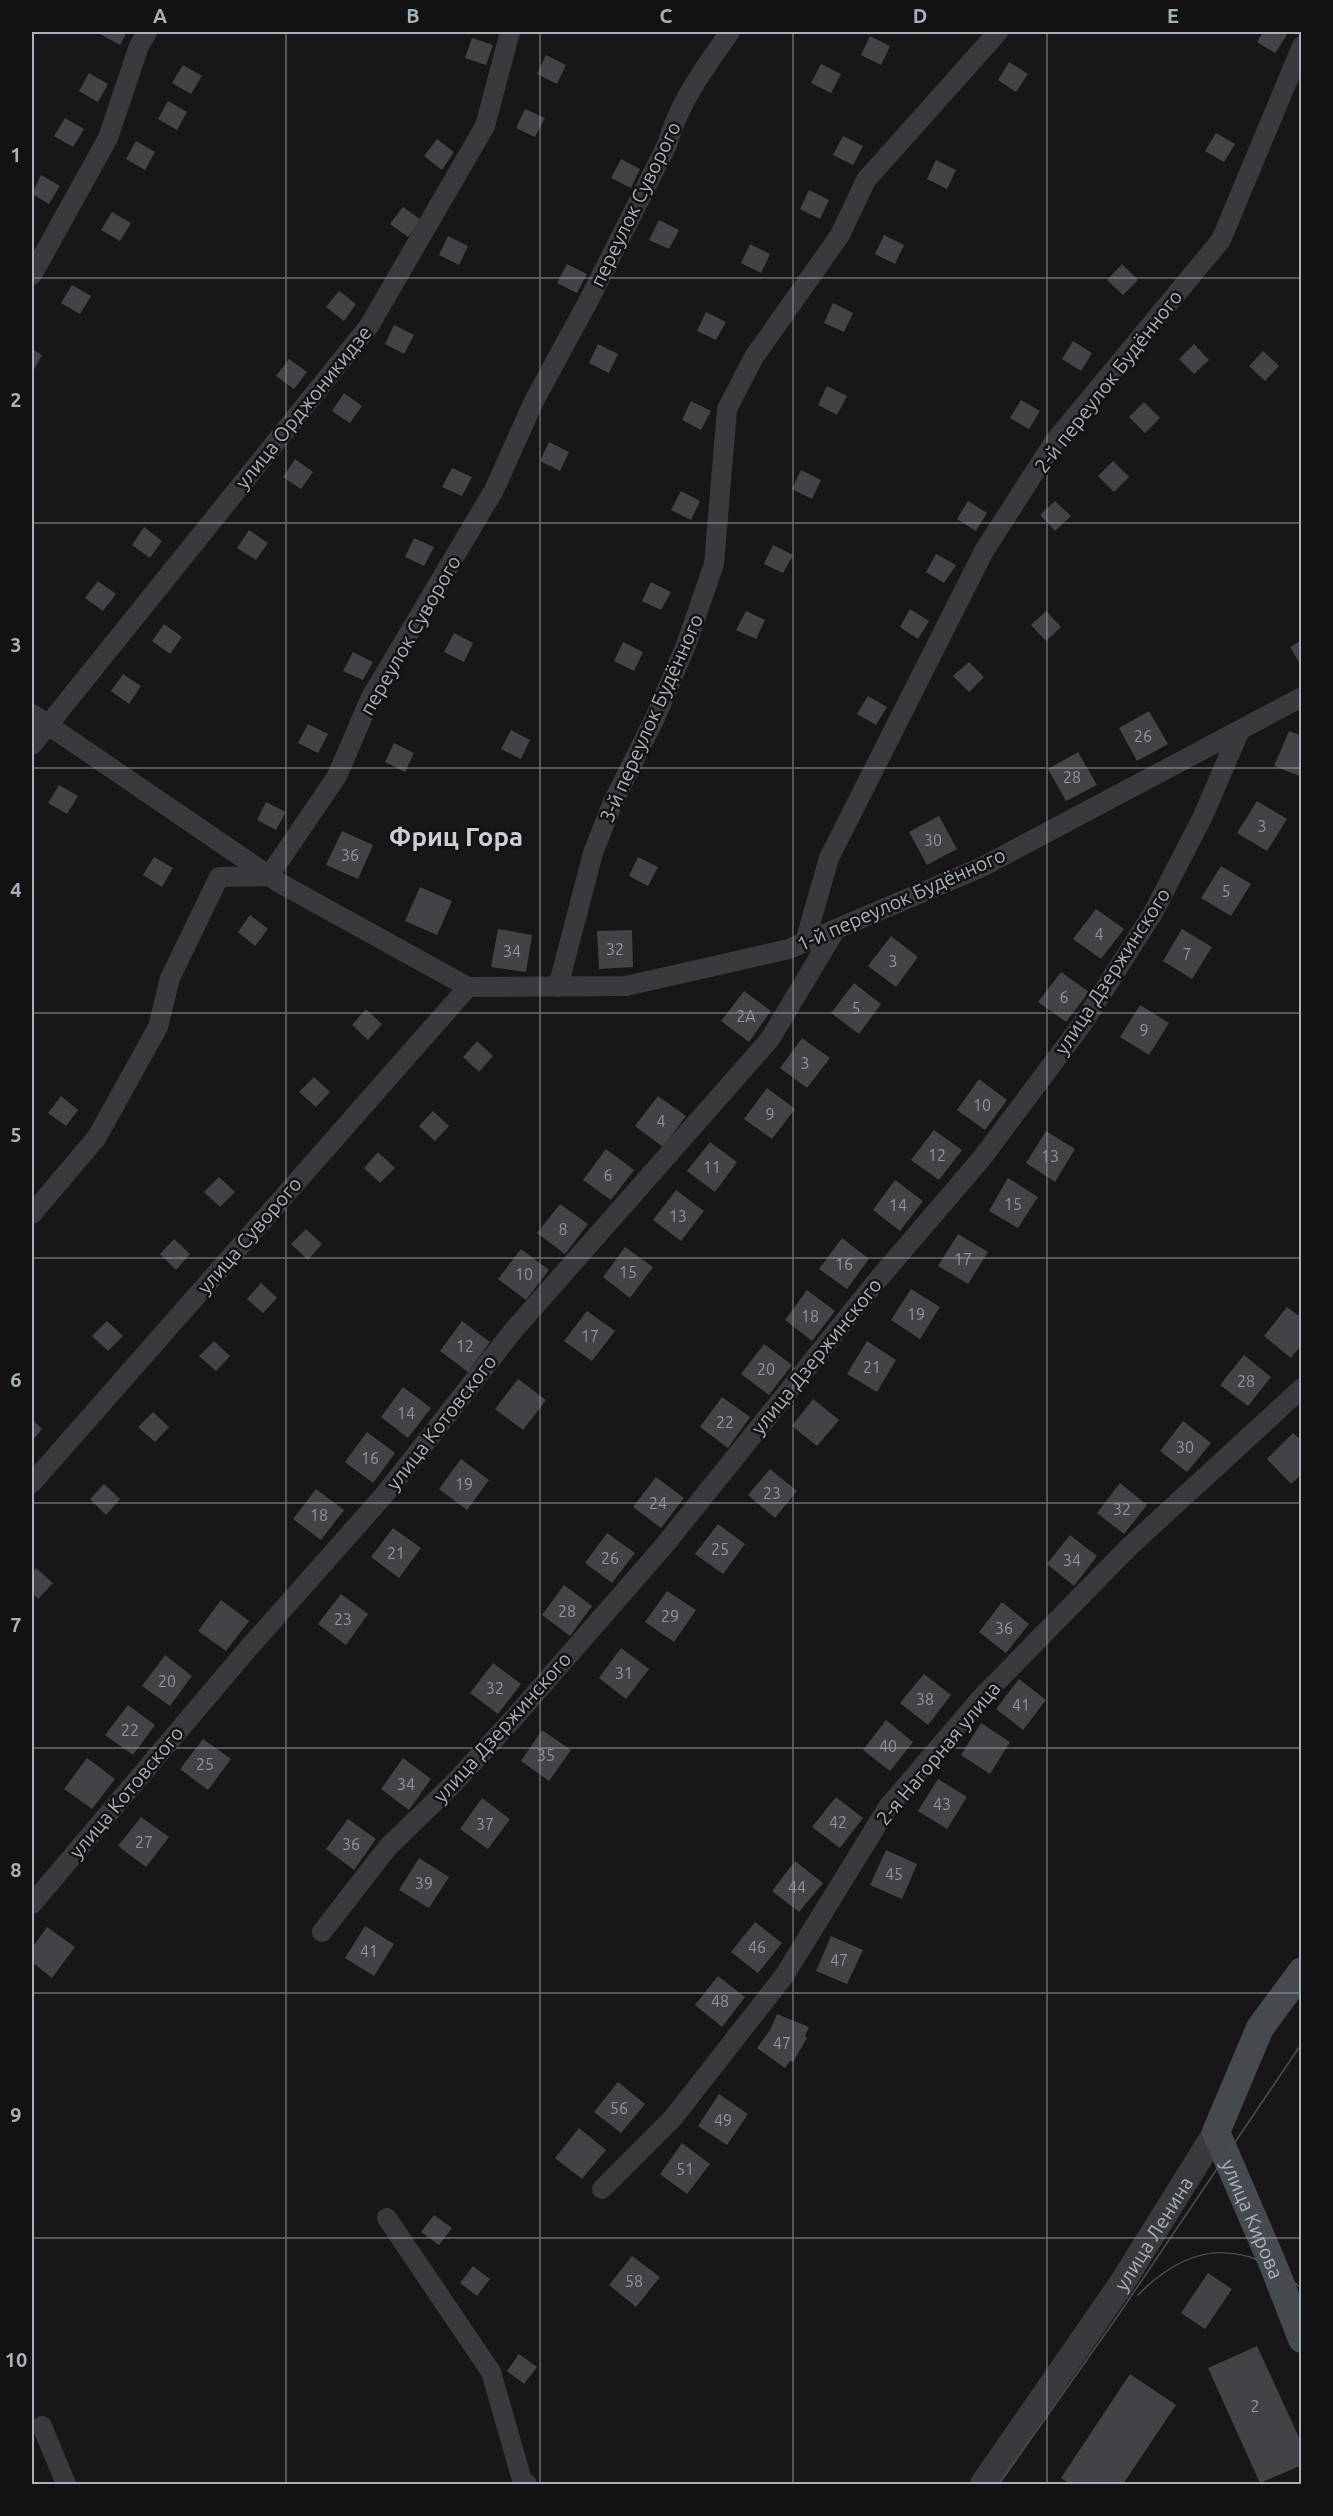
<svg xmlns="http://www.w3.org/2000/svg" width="1333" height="2516" viewBox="0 0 1333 2516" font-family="Ubuntu,sans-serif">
  <rect width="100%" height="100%" fill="#171719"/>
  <path fill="#414346" d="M102,32H127L120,45L100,34Z
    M1263,32H1281L1287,35L1275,53L1257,42Z
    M870,36L890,46L881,65L861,55Z
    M472,38L493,45L486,65L465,58Z
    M546,55L566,65L557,84L537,74Z
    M1009,62L1028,74L1016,92L998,80Z
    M821,64L841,74L831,93L811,83Z
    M183,65L202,76L191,94L172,83Z
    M89,73L108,84L98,102L79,91Z
    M168,101L187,112L177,130L158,119Z
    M525,109L545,118L535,137L516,128Z
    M65,118L84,129L73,147L54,136Z
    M1216,133L1235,144L1224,162L1205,151Z
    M843,136L863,146L853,165L833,155Z
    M437,139L454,152L442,170L424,156Z
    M136,141L155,152L145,170L126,159Z
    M621,159L640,169L631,188L611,178Z
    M936,160L956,170L947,189L927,179Z
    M41,175L60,186L49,204L32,194Z
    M809,190L829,200L820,219L800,209Z
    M403,207L421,220L408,237L390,224Z
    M112,212L131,223L120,241L101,230Z
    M659,220L679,230L669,249L649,240Z
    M884,235L904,245L895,264L875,254Z
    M448,236L468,246L459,265L439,255Z
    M750,244L770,254L761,273L741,263Z
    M567,264L587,274L577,293L557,283Z
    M1122,264L1138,280L1123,295L1107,280Z
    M72,285L91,296L80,314L61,303Z
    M339,291L356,304L344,321L326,307Z
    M833,303L853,313L844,332L824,323Z
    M706,312L726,322L716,340L697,331Z
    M394,325L414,335L404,354L385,344Z
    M1073,341L1092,353L1081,371L1062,359Z
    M598,344L618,354L609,373L589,363Z
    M1194,344L1209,360L1194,374L1179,359Z
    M32,349L42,355L32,373Z
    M1263,351L1279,366L1265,381L1249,366Z
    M289,359L307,372L294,389L276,376Z
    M827,386L847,396L837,415L818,405Z
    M344,393L362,406L350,423L332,411Z
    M1021,400L1040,411L1029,429L1010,418Z
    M691,401L711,411L701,430L682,420Z
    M1144,402L1160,418L1145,433L1129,417Z
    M549,442L569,452L560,471L540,461Z
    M295,459L313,472L301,489L283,477Z
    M1113,461L1129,477L1114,492L1098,476Z
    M452,468L472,477L462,496L442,487Z
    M801,470L821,480L812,499L792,489Z
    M681,491L700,501L691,520L671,510Z
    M968,501L987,513L976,531L957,519Z
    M1055,501L1071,516L1055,531L1040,515Z
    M144,527L162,541L150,558L132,545Z
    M249,530L268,543L256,560L237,548Z
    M414,538L434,547L424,566L405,557Z
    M773,545L793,555L783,573L764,564Z
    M936,554L956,565L944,583L926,572Z
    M98,581L116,594L103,611L85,598Z
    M651,582L671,592L661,610L642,601Z
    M910,609L929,621L918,639L900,627Z
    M746,611L765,620L756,639L736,630Z
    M1046,611L1061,627L1046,641L1031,625Z
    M164,624L182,637L170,654L152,641Z
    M454,633L473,643L464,662L444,652Z
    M1302,640V667L1290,647Z
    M623,642L643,652L634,671L614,661Z
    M353,652L373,662L363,680L343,671Z
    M969,662L984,677L969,692L953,676Z
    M123,674L141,686L129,704L111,691Z
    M868,696L887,707L876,725L857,714Z
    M1149,711L1168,744L1137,761L1119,728Z
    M308,724L328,734L318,753L298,743Z
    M511,730L530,740L521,759L501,749Z
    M1289,731L1302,736V777L1274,766Z
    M394,743L414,753L405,772L385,762Z
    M1078,752L1097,785L1066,801L1048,769Z
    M59,785L78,796L67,814L48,803Z
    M1257,801L1287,819L1267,851L1237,833Z
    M266,802L286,812L276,830L257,820Z
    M939,816L957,849L927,865L909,832Z
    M342,831L373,845L358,879L326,865Z
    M154,857L173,868L162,887L143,875Z
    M638,857L658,867L648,886L629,876Z
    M1221,866L1251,884L1231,916L1201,898Z
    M420,887L452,901L437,935L405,921Z
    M1096,909L1124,929L1101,959L1073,939Z
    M250,915L268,929L255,946L238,932Z
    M498,929L532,935L526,972L491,967Z
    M1182,929L1212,947L1192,979L1163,961Z
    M632,930L633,967L599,969L597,931Z
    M891,936L918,957L896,987L868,966Z
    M1061,972L1089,992L1066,1022L1038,1002Z
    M854,983L881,1004L859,1034L831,1013Z
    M744,991L771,1011L749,1042L721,1021Z
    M1140,1005L1169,1023L1149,1055L1120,1037Z
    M366,1009L382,1024L368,1040L352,1025Z
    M802,1038L830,1058L807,1088L780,1068Z
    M477,1041L493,1056L479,1072L463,1057Z
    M314,1077L330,1092L316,1107L299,1092Z
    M979,1079L1007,1100L985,1130L957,1110Z
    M767,1088L795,1109L772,1139L744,1119Z
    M61,1096L78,1110L66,1126L48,1113Z
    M658,1096L686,1116L663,1147L635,1126Z
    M433,1111L449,1126L435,1141L419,1126Z
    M934,1130L962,1150L939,1180L911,1160Z
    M1046,1131L1075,1149L1055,1182L1026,1163Z
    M710,1142L737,1162L715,1192L687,1171Z
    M606,1149L634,1170L611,1200L583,1180Z
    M378,1152L395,1168L380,1183L364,1168Z
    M219,1177L235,1192L220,1207L204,1192Z
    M1008,1178L1038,1197L1018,1228L989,1211Z
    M895,1180L923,1201L900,1231L873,1210Z
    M676,1190L704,1211L681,1241L653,1220Z
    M560,1204L588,1224L565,1254L537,1233Z
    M306,1229L322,1244L308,1260L291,1244Z
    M958,1234L988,1252L968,1284L938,1266Z
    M842,1238L869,1259L847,1289L819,1269Z
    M174,1239L190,1254L176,1270L160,1254Z
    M625,1247L653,1267L630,1298L603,1277Z
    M521,1249L549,1270L526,1300L498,1279Z
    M261,1283L277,1298L263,1313L247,1299Z
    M911,1289L940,1307L920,1339L891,1320Z
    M807,1290L835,1311L812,1341L785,1320Z
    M1287,1307L1302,1318V1344L1291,1358L1264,1336Z
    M587,1311L615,1331L592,1361L564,1341Z
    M107,1321L123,1336L108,1351L92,1336Z
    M462,1321L490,1342L468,1372L440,1351Z
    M214,1341L230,1356L216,1371L199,1356Z
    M867,1341L896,1360L877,1392L847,1374Z
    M764,1344L792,1365L769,1395L741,1374Z
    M1244,1355L1271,1377L1248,1406L1220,1385Z
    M518,1379L546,1400L523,1430L495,1409Z
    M403,1387L431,1408L408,1438L381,1417Z
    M722,1397L750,1417L728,1448L700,1427Z
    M813,1399L839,1420L817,1446L792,1426Z
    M153,1412L169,1427L155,1442L138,1427Z
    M32,1419L42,1429L32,1441Z
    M1183,1421L1211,1443L1187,1472L1160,1451Z
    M367,1432L395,1453L373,1483L345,1462Z
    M1293,1433L1302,1441V1474L1291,1484L1267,1459Z
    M461,1459L489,1480L467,1510L439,1489Z
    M770,1469L797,1491L775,1518L748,1495Z
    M656,1477L684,1498L661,1528L633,1507Z
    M1120,1483L1147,1505L1124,1534L1097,1513Z
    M104,1484L120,1499L106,1515L90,1499Z
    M316,1489L344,1510L321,1540L293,1519Z
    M718,1524L745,1544L723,1574L695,1554Z
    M393,1528L421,1548L399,1578L371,1557Z
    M607,1533L635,1553L612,1583L585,1563Z
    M1070,1535L1097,1556L1074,1586L1047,1564Z
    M36,1568L53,1583L38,1599L32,1593V1573Z
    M564,1585L592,1606L570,1636L542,1615Z
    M667,1591L696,1610L674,1642L645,1622Z
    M341,1594L368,1614L346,1645L318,1624Z
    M221,1600L249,1621L226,1651L198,1631Z
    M1002,1602L1029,1624L1006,1653L979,1632Z
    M621,1648L649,1669L626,1699L599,1678Z
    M165,1655L192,1676L170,1706L142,1686Z
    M493,1663L521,1684L498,1714L470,1693Z
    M924,1674L951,1695L928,1725L900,1703Z
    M1019,1679L1046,1700L1023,1730L996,1709Z
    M128,1705L155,1725L133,1755L105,1735Z
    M886,1720L913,1742L890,1771L863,1750Z
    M981,1723L1010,1742L990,1774L961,1755Z
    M542,1730L571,1750L549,1781L521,1761Z
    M203,1739L231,1759L208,1790L180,1769Z
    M87,1758L115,1779L92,1809L64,1789Z
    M403,1758L431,1779L409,1810L381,1789Z
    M938,1779L967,1797L947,1829L918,1811Z
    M836,1797L863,1818L840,1848L812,1827Z
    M482,1798L510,1819L488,1849L460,1829Z
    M141,1817L169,1837L146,1867L118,1846Z
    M348,1819L376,1839L354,1870L326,1849Z
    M886,1850L917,1864L902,1899L870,1885Z
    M419,1858L449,1877L429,1908L399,1890Z
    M795,1861L823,1883L799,1912L772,1891Z
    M755,1922L782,1943L758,1973L731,1952Z
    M365,1926L394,1944L374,1976L345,1958Z
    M47,1927L75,1947L52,1978L32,1962V1948Z
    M831,1936L863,1950L847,1984L816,1971Z
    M718,1976L745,1997L722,2027L695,2005Z
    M777,2014L809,2027L805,2036L807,2038L793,2062L790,2061L785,2068L757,2048L770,2030Z
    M618,2082L645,2104L621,2133L594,2112Z
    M719,2094L748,2114L727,2145L698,2126Z
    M579,2128L606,2150L582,2179L555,2158Z
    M682,2143L710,2164L687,2194L660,2174Z
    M434,2215L452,2228L439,2245L421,2232Z
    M632,2256L660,2277L636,2307L609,2285Z
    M473,2266L490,2279L477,2296L460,2283Z
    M1208,2273L1232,2289L1205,2329L1181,2313Z
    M1257,2346L1302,2444V2465L1260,2483L1208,2368Z
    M519,2354L537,2367L524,2384L507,2371Z
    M1130,2374L1176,2405L1123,2484H1070L1061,2478Z"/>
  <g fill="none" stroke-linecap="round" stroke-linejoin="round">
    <path stroke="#383a3e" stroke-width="20" d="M32,275L108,138L139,46L147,32
      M32,714L278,882L468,987L626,986L789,949L982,867L1302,697
      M32,745L369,326L485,126L510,32
      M805,942L829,858L984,551L1054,442L1221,240L1302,46
      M558,987L593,853L613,802L655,718L686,645L714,564L727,409L754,357L840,235L866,180L998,32
      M32,1214L97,1137L158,1027L170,978L219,877L269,876L337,776L371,697L494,490L534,401L590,298L667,145C679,102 705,67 730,32
      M32,1483L468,987
      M32,1904L246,1651L385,1494L513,1331L770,1039L836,929
      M322,1932L388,1847L452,1785L513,1719L663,1547L875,1283L982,1158L1083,1023L1153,913L1203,816L1240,730
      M602,2189L673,2118L784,1976L888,1807L981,1698L1129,1547L1302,1388
      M387,2218L491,2372L522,2480L527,2484
      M42,2426L66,2484"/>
    <path stroke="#383a3e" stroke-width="26" id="s1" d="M983,2484L1122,2283L1216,2132"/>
    <path stroke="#464a4e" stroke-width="28" id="s2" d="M1302,1971L1260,2028L1216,2132L1274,2267L1302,2339"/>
    <path stroke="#4b4f53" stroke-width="1.5" d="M1138,2295C1191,2241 1245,2238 1302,2289
      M999,2484L1119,2314L1302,2043"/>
  </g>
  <path fill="none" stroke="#a9b1b9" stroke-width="1.5" stroke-opacity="0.55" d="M286,32V2484M540,32V2484M793,32V2484M1047,32V2484M32,278H1302M32,523H1302M32,768H1302M32,1013H1302M32,1258H1302M32,1503H1302M32,1748H1302M32,1993H1302M32,2238H1302"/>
  <g text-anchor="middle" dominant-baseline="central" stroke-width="5" stroke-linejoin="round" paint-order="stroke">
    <g font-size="16" fill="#8f969c">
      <text x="1143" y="736">26</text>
      <text x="1072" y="777">28</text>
      <text x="1262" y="826">3</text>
      <text x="933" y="840">30</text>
      <text x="350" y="855">36</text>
      <text x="1226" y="891">5</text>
      <text x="1099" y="934">4</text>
      <text x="615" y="949">32</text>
      <text x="512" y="951">34</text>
      <text x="1187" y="954">7</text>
      <text x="893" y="961">3</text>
      <text x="1064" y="997">6</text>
      <text x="856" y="1008">5</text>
      <text x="746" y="1016">2А</text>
      <text x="1144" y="1030">9</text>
      <text x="805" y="1063">3</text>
      <text x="982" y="1105">10</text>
      <text x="770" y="1114">9</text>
      <text x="661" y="1121">4</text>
      <text x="937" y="1155">12</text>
      <text x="1050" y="1156">13</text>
      <text x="712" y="1167">11</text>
      <text x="608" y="1175">6</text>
      <text x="1013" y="1204">15</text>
      <text x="898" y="1205">14</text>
      <text x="678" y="1216">13</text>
      <text x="563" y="1229">8</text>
      <text x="963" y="1259">17</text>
      <text x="844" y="1264">16</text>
      <text x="628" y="1272">15</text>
      <text x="524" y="1274">10</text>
      <text x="916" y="1314">19</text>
      <text x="810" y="1316">18</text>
      <text x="590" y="1336">17</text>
      <text x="465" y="1346">12</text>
      <text x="872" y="1367">21</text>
      <text x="766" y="1369">20</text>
      <text x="1246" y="1381">28</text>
      <text x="406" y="1413">14</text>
      <text x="725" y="1422">22</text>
      <text x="1185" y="1447">30</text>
      <text x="370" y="1458">16</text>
      <text x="464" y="1484">19</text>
      <text x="772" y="1493">23</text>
      <text x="658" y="1503">24</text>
      <text x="1122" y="1509">32</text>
      <text x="319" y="1515">18</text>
      <text x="720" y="1549">25</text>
      <text x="396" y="1553">21</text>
      <text x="610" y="1558">26</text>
      <text x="1072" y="1560">34</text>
      <text x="567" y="1611">28</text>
      <text x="670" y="1616">29</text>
      <text x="343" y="1619">23</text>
      <text x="1004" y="1628">36</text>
      <text x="624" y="1673">31</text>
      <text x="167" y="1681">20</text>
      <text x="495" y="1688">32</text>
      <text x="925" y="1699">38</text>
      <text x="1021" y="1705">41</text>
      <text x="130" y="1730">22</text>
      <text x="888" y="1746">40</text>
      <text x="546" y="1755">35</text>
      <text x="205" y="1764">25</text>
      <text x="406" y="1784">34</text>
      <text x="942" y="1804">43</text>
      <text x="838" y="1822">42</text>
      <text x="485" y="1824">37</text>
      <text x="144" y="1842">27</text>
      <text x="351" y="1844">36</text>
      <text x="894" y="1874">45</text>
      <text x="424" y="1883">39</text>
      <text x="797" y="1887">44</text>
      <text x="757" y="1947">46</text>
      <text x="369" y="1951">41</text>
      <text x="839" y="1960">47</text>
      <text x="720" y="2001">48</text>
      <text x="782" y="2043">47</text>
      <text x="619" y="2108">56</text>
      <text x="723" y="2120">49</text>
      <text x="685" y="2169">51</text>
      <text x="634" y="2281">58</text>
      <text x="1255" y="2406">2</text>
    </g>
    <g font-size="20" fill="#a9b1b9" stroke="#121214">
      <text transform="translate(635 204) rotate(-64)">переулок Суворого</text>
      <text transform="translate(1108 381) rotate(-52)">2-й переулок Будённого</text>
      <text transform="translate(303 407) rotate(-51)">улица Орджоникидзе</text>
      <text transform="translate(410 635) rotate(-60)">переулок Суворого</text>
      <text transform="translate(651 718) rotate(-66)">3-й переулок Будённого</text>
      <text transform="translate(901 899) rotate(-24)">1-й переулок Будённого</text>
      <text transform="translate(1112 971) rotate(-57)">улица Дзержинского</text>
      <text transform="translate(249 1235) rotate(-49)">улица Суворого</text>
      <text transform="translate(816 1356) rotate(-51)">улица Дзержинского</text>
      <text transform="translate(441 1422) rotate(-52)">улица Котовского</text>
      <text transform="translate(502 1727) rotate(-48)">улица Дзержинского</text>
      <text transform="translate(938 1753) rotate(-50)">2-я Нагорная улица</text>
      <text transform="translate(126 1792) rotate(-50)">улица Котовского</text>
      <text stroke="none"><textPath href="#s2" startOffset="278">улица Кирова</textPath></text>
      <text stroke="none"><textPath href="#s1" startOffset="303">улица Ленина</textPath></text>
    </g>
    <g font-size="26" font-weight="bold" fill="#cacfd5" stroke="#121214">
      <text x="456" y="836">Фриц Гора</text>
    </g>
  </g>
  <rect width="1333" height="2516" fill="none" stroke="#121214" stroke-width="66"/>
  <rect x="33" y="33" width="1267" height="2450" fill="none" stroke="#a9b1b9" stroke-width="2"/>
  <g font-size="20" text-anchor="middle" font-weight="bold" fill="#a9b1b9">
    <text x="160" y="23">A</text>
    <text x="413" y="23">B</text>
    <text x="666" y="23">C</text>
    <text x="920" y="23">D</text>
    <text x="1173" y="23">E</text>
    <text x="16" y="162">1</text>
    <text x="16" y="407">2</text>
    <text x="16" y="652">3</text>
    <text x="16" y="897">4</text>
    <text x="16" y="1142">5</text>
    <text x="16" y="1387">6</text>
    <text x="16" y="1632">7</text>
    <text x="16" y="1877">8</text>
    <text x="16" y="2122">9</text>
    <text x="16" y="2367">10</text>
  </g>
</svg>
